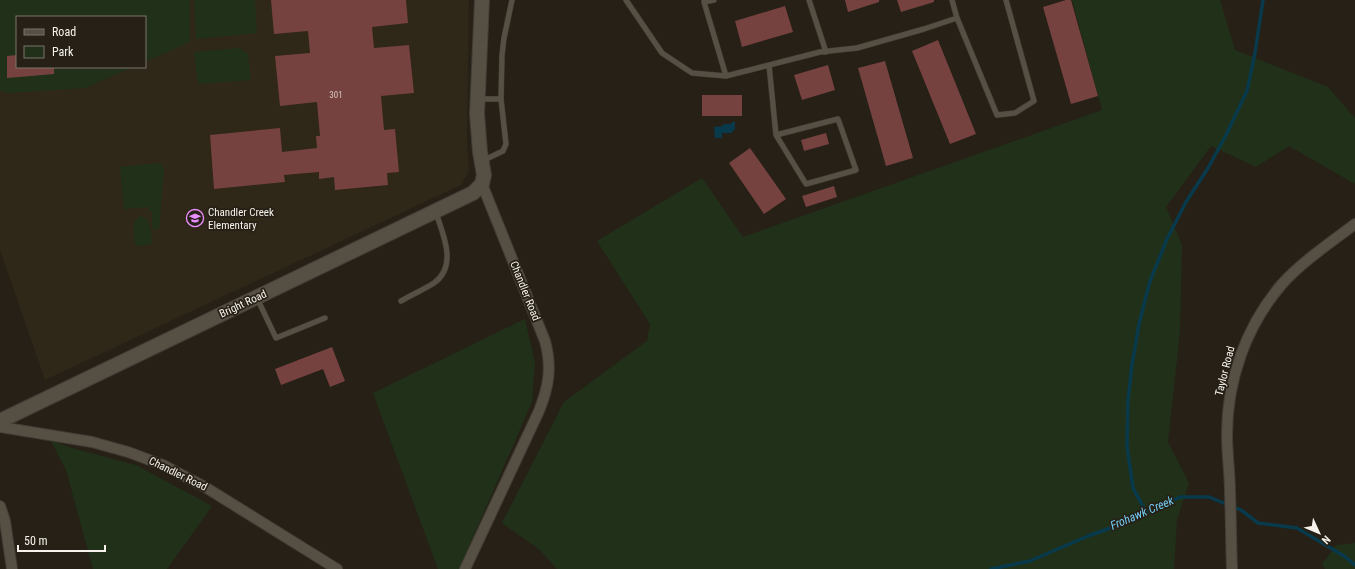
<svg xmlns="http://www.w3.org/2000/svg" width="1355" height="569" viewBox="0 0 1355 569" font-family="'Roboto Condensed',sans-serif">
  <rect width="100%" height="100%" fill="#262016"/>
  <path fill="#2f2717" fill-rule="evenodd" d="M0,0H469L467,141L469,170L461,185L45,380L0,250ZM17,17H145V67H17Z"/>
  <path fill="#213119" d="M0,0H190V42L145,62V17H17V67H133L85,88L10,93L0,91Z
    M194,0H255L257,33L196,39Z
    M1072,0H1220L1235,50L1328,87L1355,118V184L1289,146L1256,167L1211,146L1166,207L1182,245L1180,331L1168,442L1189,483L1177,520L1174,569H557L540,550L502,523L564,402L647,341L650,324L597,241L702,178L743,237L1102,110Z
    M240,48L248,54L251,80L198,84L194,52Z
    M161,163L164,169L159,229H152V211H149V207L124,209L120,167Z
    M140,216C152,217 151,236 152,244L136,246C134,236 130,223 140,216Z
    M525,319L535,363L532,402L459,569H438L373,393Z
    M51,441L79,450L136,465L212,506L167,569H93L66,470Z
    M1355,543V569H1325L1322,564L1336,545Z"/>
  <path fill="#083a4c" d="M732,122H735V129L731,133H722V138H715L714,127L723,126V124H731Z"/>
  <g fill="none" stroke-linecap="round" stroke-linejoin="round">
    <path stroke="#083a4c" stroke-width="3.5" d="M1146,512L1133,488L1127,446L1128,400L1132,365L1139,324L1150,281L1167,239L1186,202L1208,168L1226,135L1247,91L1255,53L1263,0
      M991,569L1030,561L1088,536L1119,525L1180,497H1209L1241,510L1258,523L1297,528L1344,556L1355,565"/>
  </g>
  <path fill="#76423f" d="M271,0H406L408,23L372,27L374,48L409,45L414,93L381,96L384,130L395,129L399,172L387,173L388,185L335,190L334,177L319,179V172L284,175L285,182L214,189L210,135L280,128L282,152L317,148L316,136H320L317,102L280,106L275,56L310,53L308,31L274,34Z
    M845,0H879V2L848,12Z
    M897,0H934V2L901,12Z
    M1066,0H1071L1098,96L1071,104L1043,7Z
    M785,6L793,32L742,47L735,21Z
    M938,40L976,134L950,144L912,51Z
    M17,55V67H54V74L7,78V56Z
    M885,61L913,158L886,166L858,68Z
    M828,65L835,90L802,100L794,75Z
    M702,95H742V116H702Z
    M826,133L829,144L804,151L801,140Z
    M750,148L786,199L764,214L729,163Z
    M834,186L837,197L806,207L802,196Z
    M332,347L345,381L330,387L323,369L281,385L275,369Z"/>
  <g fill="none" stroke-linecap="round" stroke-linejoin="round">
    <g stroke="#423d36" stroke-width="6">
      <path id="lane" d="M626,0L662,53L692,73L726,76L820,52L857,48L924,29L957,18
        M714,0L704,2L726,76
        M809,0L826,52
        M952,0L957,18L997,115L1015,113L1034,101L1006,0
        M769,65L776,135L838,119L856,170L806,184L776,135
        M479,99H501
        M482,161L503,151L506,144L501,99L502,55L504,38L512,0
        M257,298L276,338L325,318
        M401,301C411,295 423,290 434,283C458,266 443,234 436,213"/>
    </g>
    <g stroke="#423d36" stroke-width="12">
      <path id="street" d="M0,427L92,442L128,452L163,465L205,487L337,569
        M0,506L5,521L12,569
        M465,569L539,411C549,386 552,367 545,341L482,184
        M1232,569C1231,544 1231,518 1230,493C1230,474 1227,454 1227,435C1227,380 1246,326 1282,284C1303,261 1330,243 1355,224"/>
    </g>
    <g stroke="#423d36" stroke-width="16">
      <path id="secondary" d="M0,421L473,193L482,184L484,175L480,152L477,114L482,0"/>
    </g>
    <use href="#lane" stroke="#564f43" stroke-width="5"/>
    <use href="#street" stroke="#564f43" stroke-width="10"/>
    <use href="#secondary" stroke="#564f43" stroke-width="14"/>
  </g>
  <defs>
    <g id="school-ring" transform="scale(0.9)"><circle r="9.5" fill="#262016" stroke="#e98efe" stroke-width="1.5"/><path d="M0-5L7-2L0 1L-7-2ZM-4 1L0 2.5L4 1V4Q0 6-4 4Z" fill="#e98efe"/></g>
  </defs>
  <g fill-rule="evenodd">
    <use href="#school-ring" x="195" y="218"/>
  </g>
  <g text-anchor="middle" dominant-baseline="central" stroke-width="3.5" stroke-linejoin="round" paint-order="stroke">
    <g font-size="9" fill="#d7c7c1">
      <text x="336" y="95">301</text>
    </g>
    <g font-size="11" fill="#f7f3ec" stroke="#262016" text-anchor="start">
      <text x="208" y="212">Chandler Creek<tspan x="208" dy="13">Elementary</tspan></text>
    </g>
    <g font-size="11" fill="#f7f3ec" stroke="#262016">
      <text transform="translate(525 291) rotate(68)">Chandler Road</text>
      <text transform="translate(243 304) rotate(-25)">Bright Road</text>
      <text transform="translate(1225 371) rotate(-76)">Taylor Road</text>
      <text transform="translate(178 474) rotate(26)">Chandler Road</text>
    </g>
    <g font-size="12" font-style="italic" fill="#72cdf4" stroke="#262016">
      <text transform="translate(1142 513) rotate(-23)">Frohawk Creek</text>
    </g>
  </g>
  <rect x="16" y="16" width="130" height="52" fill="#262016" stroke="#7a746c"/>
  <rect x="24" y="29" width="20" height="6" fill="#564f43" stroke="#7a746c"/>
  <text x="52" y="36" font-size="12" fill="#f7f3ec">Road</text>
  <rect x="24" y="46" width="20" height="12" fill="#213119" stroke="#7a746c"/>
  <text x="52" y="56" font-size="12" fill="#f7f3ec">Park</text>
  <g transform="translate(1319 533) rotate(134)" stroke="#262016" stroke-width="3" paint-order="stroke">
  <path d="M0-3L7 15L0 10L-7 15Z" fill="#f7f3ec"/>
  <text y="-6" font-size="11" font-weight="bold" text-anchor="middle" fill="#f7f3ec">N</text>
  </g>
  <path d="M18 545v6h87v-6" fill="none" stroke="#f7f3ec" stroke-width="2"/>
  <text x="24" y="545" font-size="12" fill="#f7f3ec" stroke="#262016" stroke-width="3" paint-order="stroke">50 m</text>
</svg>
